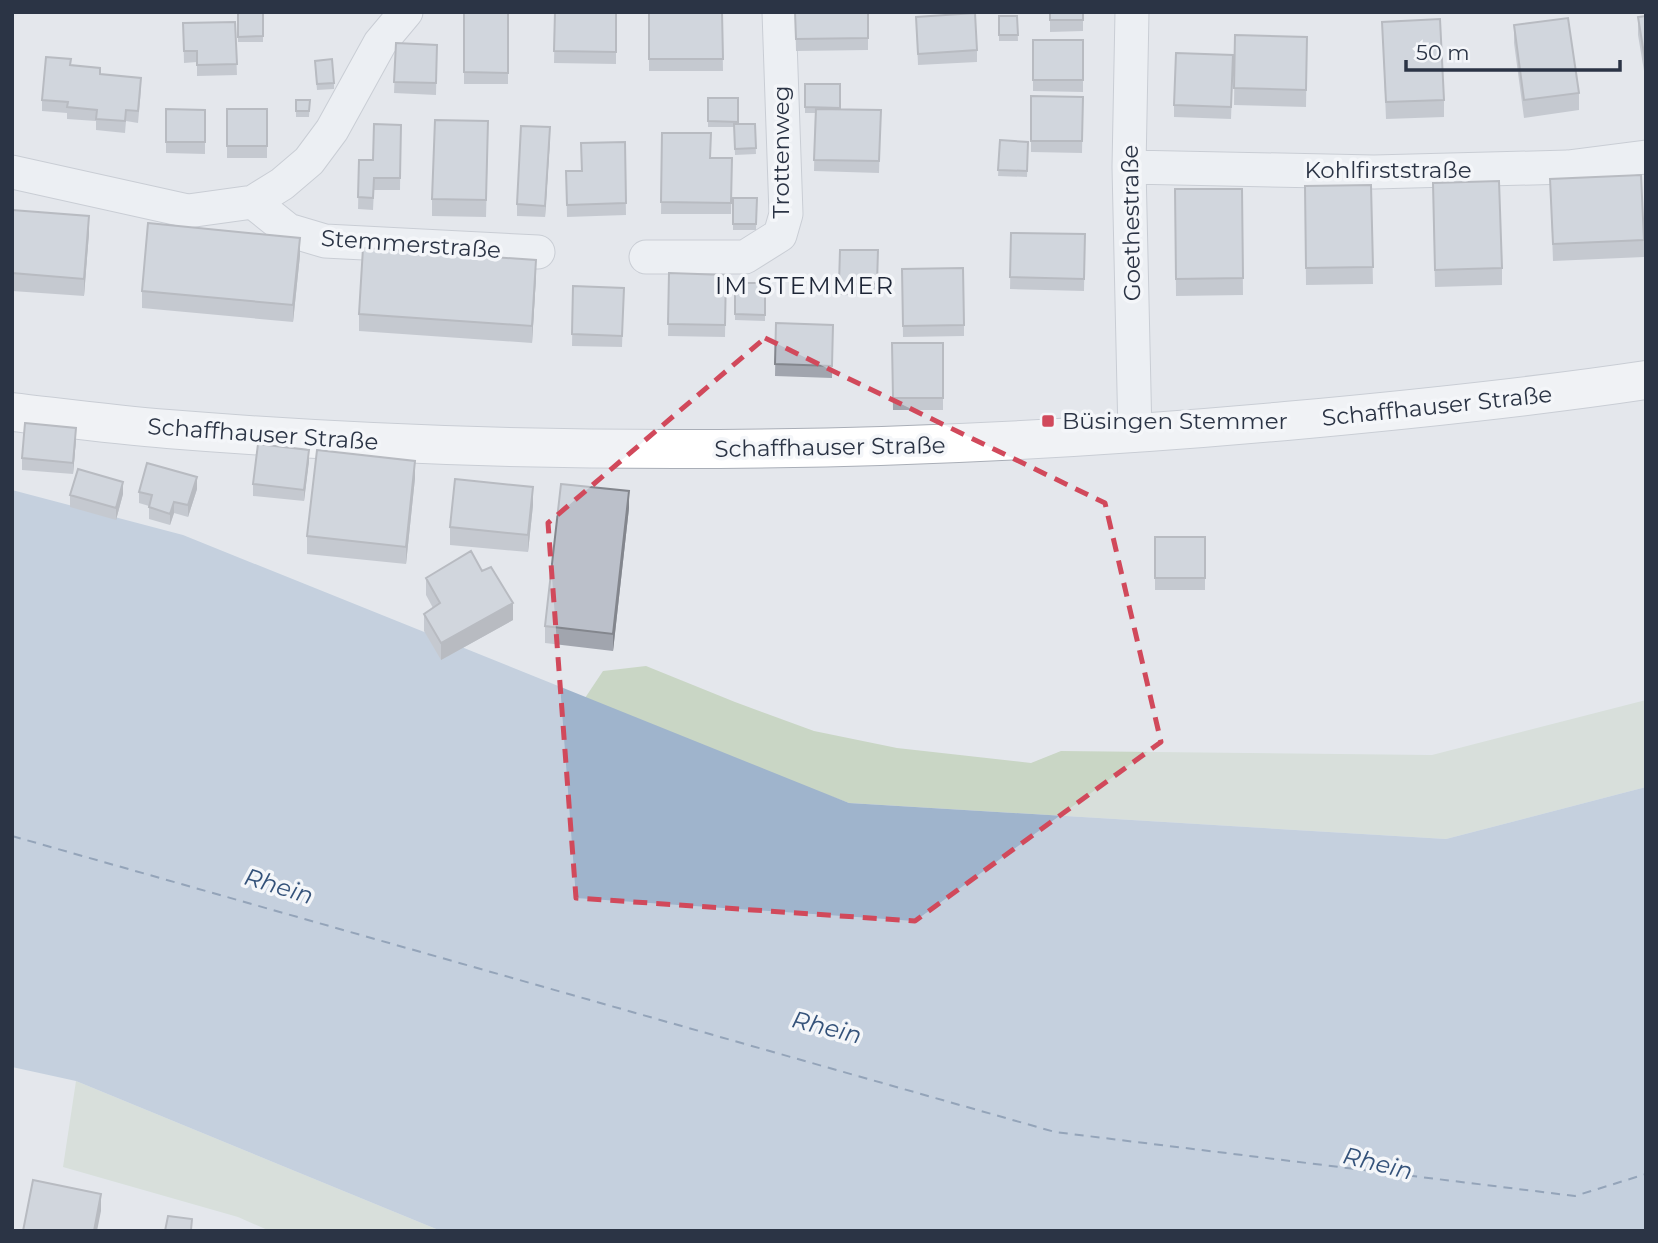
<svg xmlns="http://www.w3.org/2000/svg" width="1658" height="1243" viewBox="0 0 1658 1243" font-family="Montserrat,sans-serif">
  <rect width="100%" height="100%" fill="#e4e7ec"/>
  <path fill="#c9d6c5" d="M646,666L735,702L814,731L897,748L1031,763L1061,751L1432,755L1646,700V787L1446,839L849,803L581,704L603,671Z
    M76,1081L441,1231H270L238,1217L63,1167Z"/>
  <path fill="#9fb4cc" d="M12,490L183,535L849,803L1446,839L1646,787V1231H441L76,1081L12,1067Z"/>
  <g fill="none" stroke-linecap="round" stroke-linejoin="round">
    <path stroke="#34527a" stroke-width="2" stroke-dasharray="9 7" stroke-linecap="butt" d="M12,836L1055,1132L1575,1196L1646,1174"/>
    <g stroke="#a9aeb7" stroke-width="35">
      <path id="street" d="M1132,12L1129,167L1135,435
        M1129,167L1374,172L1568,167L1646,157
        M12,172L188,211L253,202L282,184L309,161L332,130L380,43L406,12
        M253,202L288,230L325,241L538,252
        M646,257H745L780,235L786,214L779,12"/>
    </g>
    <g stroke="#a9aeb7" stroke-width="40">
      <path id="secondary" d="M12,412C64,418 116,425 168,429C542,459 912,455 1286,421C1406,410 1526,398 1646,380"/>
    </g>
    <use href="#street" stroke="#f7f8fa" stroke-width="33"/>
    <use href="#secondary" stroke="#fff" stroke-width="38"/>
  </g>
  <path fill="#a1a5ae" d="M238,12H263V42H238Z
    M464,12H508V84H464Z
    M555,12H616V64L554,63Z
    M649,12H722L723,71H649Z
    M795,12H868V50L796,51Z
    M1050,12H1083V31L1050,32Z
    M999,16H1017L1018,41H999Z
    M1646,16V83L1638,35V17Z
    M916,17L977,50V62L918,65Z
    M235,22L237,75L197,76V62L184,63L183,23Z
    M1382,22L1444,100V117L1386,119Z
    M1514,25L1579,93V110L1524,118L1514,43Z
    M1235,35L1307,37L1306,107L1234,105Z
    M1033,40H1083V92L1033,91Z
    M396,43L437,45L436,95L394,93Z
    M71,65L100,75L141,90L138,123L126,121L125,133L96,130V121L67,119V113L42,111V100Z
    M315,66L334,83V89L317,90Z
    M1233,67L1231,119L1174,117V105Z
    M805,84H840V109L881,110L879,173L814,171L815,113H805Z
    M1031,96L1083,97L1082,153L1031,152Z
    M708,98H738V124H755L756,154L735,155L734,127H708Z
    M296,100H310L309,117H296Z
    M166,109L205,110V154L166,153Z
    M227,109H267V158H227Z
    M401,125L400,190H374L373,210L358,209L359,160H373Z
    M662,133L710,158H732L731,214H661Z
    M488,139L486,217L432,216V199Z
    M550,139L545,217L517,216V204Z
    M1000,140L1028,142L1027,177L998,176Z
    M625,142L626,215L567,217L566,171H582Z
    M1550,179L1644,240V257L1553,261Z
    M1371,185L1373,284L1306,285L1305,186Z
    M1175,189H1242L1243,295L1176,296Z
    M733,198H757L756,230H733Z
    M1433,200L1502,268V285L1435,287Z
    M12,210L89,233L84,296L12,291Z
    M1011,233L1085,234L1084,291L1010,289Z
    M840,250H878L877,296L839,295Z
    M300,255L293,322L142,308V291Z
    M902,269L964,325V336L903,337Z
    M669,273L726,275L725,337L668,336Z
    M536,277L532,343L359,331V314Z
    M735,283H765V321L735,320Z
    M573,286L624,288L622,347L572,346Z
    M776,323L833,325L832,378L775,376Z
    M892,343H943V410H893Z
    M76,439L73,474L22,470V458Z
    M309,461L304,501L253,496V484Z
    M415,478L406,564L307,554V536Z
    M197,489L188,517L174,513L170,525L149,519V506L139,503V492Z
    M123,494L116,520L70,507V495Z
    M533,505L528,552L450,545V527Z
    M629,508L613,651L545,643V626Z
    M1155,537H1205V590H1155Z
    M482,571L513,620L441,660L424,631V614L433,608L426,595V578Z"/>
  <path fill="#83868d" d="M550,127V139L545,217V206Z
    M89,216V233L84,296V279Z
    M300,238V255L293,322V305Z
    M536,260V277L532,343V326Z
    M76,428V439L73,474V463Z
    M309,450V461L304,501V490Z
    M415,461V478L406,564V547Z
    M197,477V489L188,517V505Z
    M123,482V494L116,520V508Z
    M533,487V505L528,552V535Z
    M629,491V508L613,651V634Z
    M174,502V513L170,525V514Z
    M513,603V620L441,660V643Z
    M101,1194V1211L97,1231H94Z"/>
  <path fill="#bbc0ca" stroke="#83868d" stroke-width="2" d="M238,12H263V36L238,37Z
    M464,12H508V73L464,72Z
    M555,12H616V52L554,51Z
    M649,12H722L723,59H649Z
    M795,12H868V38L796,39Z
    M1050,12H1083V20H1050Z
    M975,13L977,50L918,54L916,17Z
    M999,16H1017L1018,35H999Z
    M1646,16V66L1638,17Z
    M1568,18L1579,93L1524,100L1514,25Z
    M1440,19L1444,100L1386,102L1382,22Z
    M235,22L237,64L197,65V51H184L183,23Z
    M1235,35L1307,37L1306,90L1234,88Z
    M1033,40H1083V80H1033Z
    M396,43L437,45L436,83L394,82Z
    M1176,53L1233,55L1231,107L1174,105Z
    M46,57L71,59L70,65L100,68V74L141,78L138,111L126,110L125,121L96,119L97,110L67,107L68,102L42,100Z
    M332,59L334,83L317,84L315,61Z
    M805,84H840V108L805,107Z
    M1031,96L1083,97L1082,141H1031Z
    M708,98H738V122L708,121Z
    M296,100H310L309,111H296Z
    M166,109L205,110V142H166Z
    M227,109H267V146H227Z
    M816,109L881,110L879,161L814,160Z
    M435,120L488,121L486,200L432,199Z
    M374,124L401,125L400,178H374L373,198L358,197L359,160H373Z
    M734,124H755L756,148L735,149Z
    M521,126L550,127L545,206L517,204Z
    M662,133H711L710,158H732L731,203L661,202Z
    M1000,140L1028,142L1027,171L998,170Z
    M625,142L626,203L567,205L566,171H582L581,143Z
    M1641,175L1644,240L1553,244L1550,179Z
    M1499,181L1502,268L1435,270L1433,183Z
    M1371,185L1373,267L1306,268L1305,186Z
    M1175,189H1242L1243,278L1176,279Z
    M733,198H757L756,224H733Z
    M12,210L89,216L84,279L12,273Z
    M148,223L300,238L293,305L142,291Z
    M1011,233L1085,234L1084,279L1010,277Z
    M363,248L536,260L532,326L359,314Z
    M840,250H878L877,284H839Z
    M963,268L964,325L903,326L902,269Z
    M669,273L726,275L725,325L668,324Z
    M735,283H765V315L735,314Z
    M573,286L624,288L622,336L572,334Z
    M776,323L833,325L832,366L775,364Z
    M892,343H943V398H893Z
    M25,423L76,428L73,463L22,458Z
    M258,444L309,450L304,490L253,484Z
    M317,450L415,461L406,547L307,536Z
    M147,463L197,477L188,505L174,502L170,514L149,507L152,495L139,492Z
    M78,469L123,482L116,508L70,495Z
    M455,479L533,487L528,535L450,527Z
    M561,484L629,491L613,634L545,626Z
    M1155,537H1205V578H1155Z
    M471,551L482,571L491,567L513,603L441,643L424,614L440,603L426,578Z
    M33,1180L101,1194L94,1231H23Z
    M168,1216L192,1219L191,1230L194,1231H165Z"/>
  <path d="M0 0H1658V1243H0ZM765,338L1105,503L1161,742L915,921L576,898L548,523Z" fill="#e4e7ec" fill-opacity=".55" fill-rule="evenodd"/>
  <path fill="none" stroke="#d1495b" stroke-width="5" stroke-dasharray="14 9" stroke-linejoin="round" d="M765,338L1105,503L1161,742L915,921L576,898L548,523Z"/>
  <rect fill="#d1495b" stroke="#f4f6f9" stroke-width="2.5" x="1041" y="414" width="14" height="14" rx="3.5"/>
  <g text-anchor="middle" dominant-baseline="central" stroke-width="7" stroke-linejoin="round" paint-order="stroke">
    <g font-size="23" fill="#2b3445" stroke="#f4f6f9">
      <text transform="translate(781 152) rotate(-90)">Trottenweg</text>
      <text x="1388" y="170">Kohlfirststraße</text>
      <text transform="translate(1131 223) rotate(-91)">Goethestraße</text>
      <text transform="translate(411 244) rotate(4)">Stemmerstraße</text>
      <text transform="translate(1437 406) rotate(-6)">Schaffhauser Straße</text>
      <text transform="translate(263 434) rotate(4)">Schaffhauser Straße</text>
      <text transform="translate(830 447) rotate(-1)">Schaffhauser Straße</text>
    </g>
    <g font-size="23" fill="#2b3445" stroke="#f4f6f9" text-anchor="start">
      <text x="1062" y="421">Büsingen Stemmer</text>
    </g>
    <g font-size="24" letter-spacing="2" fill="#1d2536" stroke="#f4f6f9">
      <text x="805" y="285">IM STEMMER</text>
    </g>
    <g font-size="24" font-style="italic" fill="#34527a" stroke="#f4f6f9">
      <text transform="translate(279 886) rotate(17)">Rhein</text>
      <text transform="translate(827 1027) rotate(14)">Rhein</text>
      <text transform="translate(1378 1163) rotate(14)">Rhein</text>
    </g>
  </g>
  <rect width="1658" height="1243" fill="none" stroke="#2b3445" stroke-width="28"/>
  <path d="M1406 60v10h214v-10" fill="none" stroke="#2b3445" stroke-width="3.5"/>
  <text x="1416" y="60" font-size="21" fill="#2b3445" stroke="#f4f6f9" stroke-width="5" paint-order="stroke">50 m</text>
</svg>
